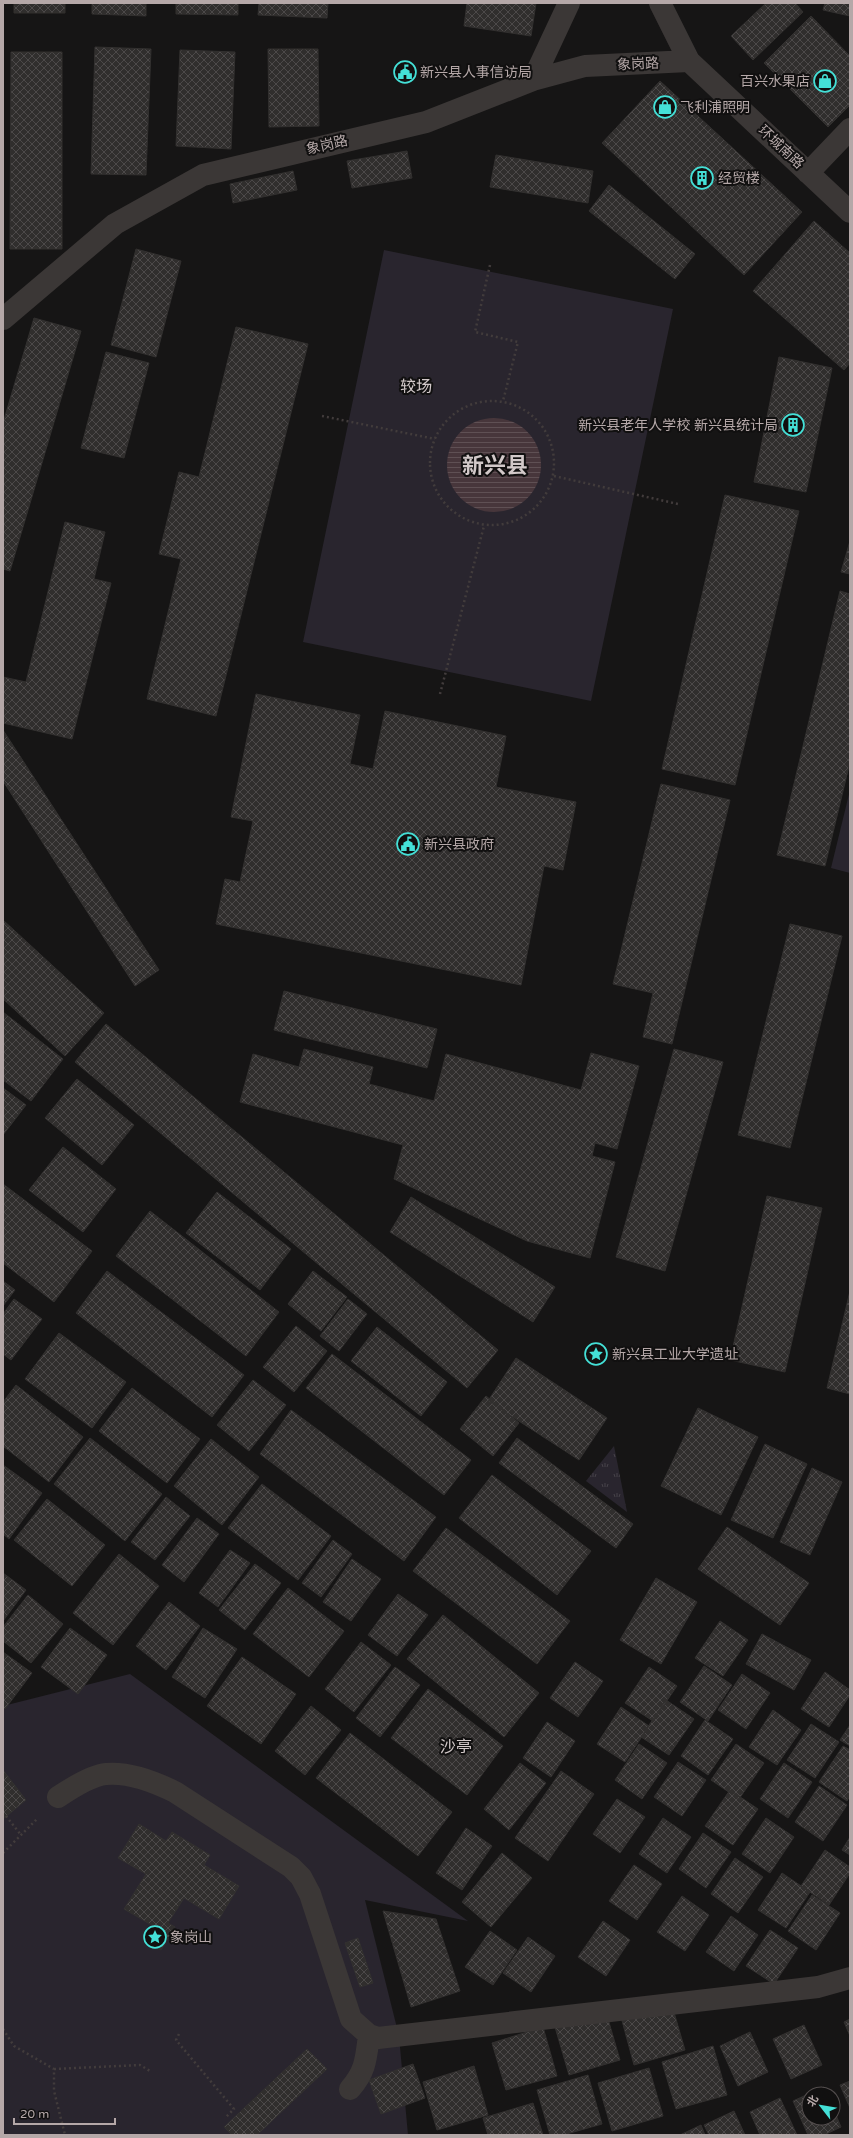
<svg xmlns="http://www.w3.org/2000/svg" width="853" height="2138" viewBox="0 0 853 2138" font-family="'Varela Round','Noto Sans SC',sans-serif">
  <defs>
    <pattern id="grass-tufts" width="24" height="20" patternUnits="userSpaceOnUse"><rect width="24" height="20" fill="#29252e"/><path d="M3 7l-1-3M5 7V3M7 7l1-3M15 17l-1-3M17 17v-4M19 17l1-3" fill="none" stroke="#464249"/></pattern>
    <pattern id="water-rules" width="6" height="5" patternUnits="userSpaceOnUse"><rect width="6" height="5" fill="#47363b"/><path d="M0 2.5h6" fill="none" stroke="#5f5054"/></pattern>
    <pattern id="building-cross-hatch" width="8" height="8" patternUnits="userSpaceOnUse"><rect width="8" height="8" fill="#302e2d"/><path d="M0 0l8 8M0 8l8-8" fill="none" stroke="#4c4949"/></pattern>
  </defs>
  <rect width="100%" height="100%" fill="#161515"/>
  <path fill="url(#grass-tufts)" d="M614,1446L627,1512L586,1481Z"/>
  <path fill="#29252e" d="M384,250L673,309L591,701L303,642Z
    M850,790V873L831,868Z
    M130,1674L468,1921L365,1900L399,2036L408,2135H3V1706Z"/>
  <path fill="url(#water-rules)" d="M447 465a47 47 0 1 1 94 0a47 47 0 1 1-94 0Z"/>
  <path fill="url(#building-cross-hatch)" stroke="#32302f" d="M14,3H65V13H14Z
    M92,3H146V16L92,14Z
    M176,3H238V15L176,14Z
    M259,3H328L327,18L258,15Z
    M467,3H536L531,36L464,26Z
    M766,3H795L803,12L753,60L731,36Z
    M825,3H850V16L823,10Z
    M811,16L850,56V105L828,127L764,63Z
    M95,47L151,49L146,175L91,174Z
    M268,49H318L319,126L269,127Z
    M180,50L235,52L231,149L176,146Z
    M11,52H62V249H10Z
    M660,81L802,212L744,275L602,143Z
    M407,151L412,178L352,188L347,161Z
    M496,155L593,171L588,203L490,187Z
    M293,171L297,190L233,203L230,184Z
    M609,185L695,254L675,279L589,211Z
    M814,221L850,253V363L844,370L753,291Z
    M136,249L181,261L156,357L111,345Z
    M34,318L81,331L10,571L3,569V423Z
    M236,327L308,344L216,716L147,699L181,559L159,554L179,472L199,477Z
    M106,352L149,363L124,458L81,448Z
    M779,357L832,368L806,492L754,482Z
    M725,495L799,511L735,785L662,769Z
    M65,522L105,532L94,579L111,583L72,739L3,723V677L26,682Z
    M850,541V574L841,572Z
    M840,591L850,594V762L825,866L777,855Z
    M256,694L360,715L350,764L373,769L385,711L506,736L496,787L576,802L563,870L544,866L521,985L216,924L225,879L240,882L253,821L231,817Z
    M3,730L159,970L135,986L3,781Z
    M661,784L730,800L672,1044L643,1037L653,993L613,984Z
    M3,920L104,1013L65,1056L3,999Z
    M790,924L842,936L790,1148L738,1135Z
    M284,991L437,1029L427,1068L274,1030Z
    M3,1012L63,1059L31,1101L3,1080Z
    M106,1024L498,1350L467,1388L75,1062Z
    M304,1049L373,1067L369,1084L434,1101L446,1054L581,1090L591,1053L639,1066L617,1149L595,1143L592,1156L615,1162L590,1258L527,1241L394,1179L403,1145L240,1102L253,1054L299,1067Z
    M674,1049L723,1062L665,1271L616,1257Z
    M77,1079L134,1125L102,1165L45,1118Z
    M3,1088L26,1105L3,1135Z
    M63,1147L116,1189L83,1232L29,1190Z
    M3,1184L92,1251L54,1302L3,1263Z
    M217,1192L291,1249L260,1290L186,1233Z
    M767,1196L822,1208L785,1372L730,1360Z
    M411,1197L555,1287L533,1322L390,1232Z
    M150,1211L279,1312L246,1356L116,1256Z
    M107,1271L244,1375L212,1417L76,1313Z
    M313,1271L347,1297L321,1331L288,1304Z
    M3,1281L15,1290L3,1306Z
    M850,1291V1394L827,1388Z
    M14,1299L42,1319L11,1360L3,1354V1314Z
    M348,1299L367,1314L339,1351L320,1336Z
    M296,1326L327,1351L294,1392L263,1367Z
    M377,1327L447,1382L421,1416L351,1361Z
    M59,1333L126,1382L92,1428L25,1379Z
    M332,1354L471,1460L444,1495L306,1388Z
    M516,1358L607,1418L579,1460L488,1401Z
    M253,1380L286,1405L249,1451L217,1425Z
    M16,1385L83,1437L49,1482L3,1446V1402Z
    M132,1388L200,1439L167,1483L99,1431Z
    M486,1396L519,1423L493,1456L460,1429Z
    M698,1408L758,1437L721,1515L661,1486Z
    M291,1410L436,1517L404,1561L260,1454Z
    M90,1438L162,1494L125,1541L54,1484Z
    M517,1438L633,1524L616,1548L499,1463Z
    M211,1439L259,1477L222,1525L174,1486Z
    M765,1444L807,1464L773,1538L731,1520Z
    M3,1465L42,1493L9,1539L3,1534Z
    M812,1468L842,1482L810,1555L780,1542Z
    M492,1475L591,1551L557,1595L459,1518Z
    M262,1484L331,1536L298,1580L228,1528Z
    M166,1497L190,1516L155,1560L131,1542Z
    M47,1499L105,1545L72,1586L14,1540Z
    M197,1518L219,1534L184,1582L162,1565Z
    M727,1527L809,1583L780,1625L698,1569Z
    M446,1528L570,1621L537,1664L413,1571Z
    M333,1540L352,1554L321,1597L302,1583Z
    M230,1550L250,1563L218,1607L199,1593Z
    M119,1554L159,1586L113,1645L73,1613Z
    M352,1559L381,1579L351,1621L323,1602Z
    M255,1564L281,1583L245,1630L219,1610Z
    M3,1573L26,1590L3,1621Z
    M656,1578L697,1602L661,1664L620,1640Z
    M288,1588L344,1631L309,1677L253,1634Z
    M398,1594L428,1615L397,1656L368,1635Z
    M28,1595L63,1624L31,1663L3,1641V1627Z
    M169,1602L200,1626L166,1670L136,1646Z
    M443,1615L539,1693L504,1737L407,1659Z
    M720,1621L748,1640L723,1676L695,1658Z
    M70,1628L107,1655L78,1694L41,1667Z
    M203,1628L237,1649L205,1698L172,1677Z
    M762,1634L811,1660L794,1690L746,1664Z
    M361,1642L391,1665L354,1712L325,1689Z
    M3,1652L32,1673L5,1709L3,1707Z
    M242,1657L296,1694L261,1744L207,1706Z
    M575,1662L603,1681L578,1717L550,1698Z
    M704,1666L732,1685L708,1721L680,1702Z
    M395,1667L420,1685L380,1737L356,1718Z
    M649,1667L677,1686L653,1721L625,1703Z
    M825,1672L850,1690V1695L829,1727L801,1709Z
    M742,1674L770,1693L746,1729L718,1710Z
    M428,1689L503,1746L467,1795L391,1738Z
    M666,1700L694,1719L669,1755L641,1737Z
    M311,1706L341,1730L305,1775L275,1751Z
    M621,1707L649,1726L625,1762L597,1744Z
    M773,1710L801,1730L777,1765L749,1747Z
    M705,1720L733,1739L708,1775L681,1756Z
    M547,1722L575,1741L551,1777L523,1758Z
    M811,1724L839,1742L815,1778L787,1760Z
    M850,1725V1746L840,1740Z
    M350,1733L452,1812L418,1856L316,1778Z
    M639,1744L667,1763L642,1799L615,1780Z
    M736,1744L764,1763L739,1799L711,1780Z
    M843,1746L850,1750V1796L847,1801L819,1782Z
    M678,1762L706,1780L682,1816L654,1797Z
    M520,1763L546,1783L509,1830L484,1809Z
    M784,1763L812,1782L788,1818L760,1799Z
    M3,1770L26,1800L3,1819Z
    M561,1771L594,1794L548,1861L515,1838Z
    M819,1786L847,1805L823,1841L795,1822Z
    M730,1790L758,1809L733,1845L705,1826Z
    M617,1799L645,1817L620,1853L593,1834Z
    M663,1818L691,1837L667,1873L639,1854Z
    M766,1818L794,1837L770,1873L742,1854Z
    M139,1824L166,1841L172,1832L210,1855L204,1865L239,1886L219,1919L184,1898L168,1923L175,1927L161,1950L146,1941L155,1927L124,1909L146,1874L118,1858Z
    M466,1828L492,1846L462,1890L436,1873Z
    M703,1833L731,1852L706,1888L679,1869Z
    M850,1837V1855L842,1850Z
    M825,1850L850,1867V1873L829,1905L801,1886Z
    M502,1853L532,1878L491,1927L462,1902Z
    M735,1858L763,1877L738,1913L711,1894Z
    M634,1865L662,1884L637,1920L609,1901Z
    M782,1873L810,1892L786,1928L758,1910Z
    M812,1895L840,1913L816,1950L788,1931Z
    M682,1896L709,1915L685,1951L657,1932Z
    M383,1911L436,1919L460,1991L411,2007Z
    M731,1916L758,1935L734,1971L706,1952Z
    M603,1921L630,1940L606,1976L578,1957Z
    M770,1930L798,1948L774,1984L746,1966Z
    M490,1931L517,1950L493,1985L465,1967Z
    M528,1937L555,1956L531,1992L503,1973Z
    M358,1938L373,1983L360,1987L345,1943Z
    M671,2002L685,2050L634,2065L621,2017Z
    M606,2012L620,2060L569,2075L555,2027Z
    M850,2019V2036L844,2022Z
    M804,2025L822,2065L791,2079L773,2039Z
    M543,2027L557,2076L506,2090L492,2043Z
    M750,2032L768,2072L738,2086L720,2046Z
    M713,2046L727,2095L676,2109L662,2062Z
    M307,2049L327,2069L257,2135H232L224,2127Z
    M413,2064L425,2098L381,2114L369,2080Z
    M474,2066L488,2115L437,2130L423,2082Z
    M649,2068L663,2116L612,2131L598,2083Z
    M588,2075L602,2124L563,2135H550L537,2090Z
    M850,2081V2108L840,2085Z
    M824,2087L827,2094H809V2118H833V2108L841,2127L824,2135H808L793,2101Z
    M780,2098L797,2135H760L750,2112Z
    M533,2103L543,2135H488L483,2118Z
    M734,2111L745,2135H709L704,2125Z
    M701,2125L705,2135H680Z"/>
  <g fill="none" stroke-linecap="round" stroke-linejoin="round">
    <path stroke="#423c3c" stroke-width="2.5" stroke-dasharray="2 3" stroke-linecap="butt" d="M490,265L475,332L518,342L503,401
      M430 463a62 62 0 1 1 124 0a62 62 0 1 1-124 0Z
      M322,416L435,439
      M554,476L678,504
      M440,694L484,526
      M6,1816L21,1835
      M3,1853L38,1818
      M3,2029L14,2046L54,2069V2091L65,2135
      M179,2034L176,2040L234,2109L226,2117
      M54,2069L140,2065L150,2071"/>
    <path stroke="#3b3736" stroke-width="22" d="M660,3L689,61L850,212
      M533,80L569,3
      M808,173L850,129
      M3,319L115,224L203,175L426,122L533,80L585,66L689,61
      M58,1797C70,1789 92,1775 106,1774C129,1772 155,1782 175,1792L291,1867L301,1877L310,1894L351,2019L369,2035L378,2038L818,1987L850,1978
      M350,2089C366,2071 366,2058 369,2035"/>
  </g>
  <defs>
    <g id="civic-ring" transform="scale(1.15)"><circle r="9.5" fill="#111010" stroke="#44e0d7" stroke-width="1.5"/><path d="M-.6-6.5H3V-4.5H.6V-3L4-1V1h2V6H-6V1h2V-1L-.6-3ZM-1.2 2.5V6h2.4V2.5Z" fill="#44e0d7"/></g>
    <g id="shop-ring" transform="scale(1.15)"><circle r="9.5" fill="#111010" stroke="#44e0d7" stroke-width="1.5"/><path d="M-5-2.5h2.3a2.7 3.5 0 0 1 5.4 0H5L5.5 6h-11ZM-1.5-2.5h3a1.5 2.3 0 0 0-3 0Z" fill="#44e0d7"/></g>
    <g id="building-ring" transform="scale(1.15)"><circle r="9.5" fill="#111010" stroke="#44e0d7" stroke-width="1.5"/><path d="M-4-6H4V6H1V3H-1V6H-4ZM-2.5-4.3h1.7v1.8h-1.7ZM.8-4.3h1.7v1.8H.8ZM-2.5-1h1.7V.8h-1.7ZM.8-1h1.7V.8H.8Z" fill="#44e0d7"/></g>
    <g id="sight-ring" transform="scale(1.15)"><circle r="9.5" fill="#111010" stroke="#44e0d7" stroke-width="1.5"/><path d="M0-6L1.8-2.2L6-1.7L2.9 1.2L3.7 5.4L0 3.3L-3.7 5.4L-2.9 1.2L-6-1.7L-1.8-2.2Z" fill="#44e0d7"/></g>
  </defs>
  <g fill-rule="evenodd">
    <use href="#civic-ring" x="405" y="72"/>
    <use href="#shop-ring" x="825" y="81"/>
    <use href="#shop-ring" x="665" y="107"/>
    <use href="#building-ring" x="702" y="178"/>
    <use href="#building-ring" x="793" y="425"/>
    <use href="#civic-ring" x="408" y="844"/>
    <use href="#sight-ring" x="596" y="1354"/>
    <use href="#sight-ring" x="155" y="1937"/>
  </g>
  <g text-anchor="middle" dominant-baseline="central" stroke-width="4" stroke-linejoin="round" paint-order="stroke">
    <g font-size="14" fill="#b5a8a8" stroke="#111010">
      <text transform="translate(638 64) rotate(-3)">象岗路</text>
      <text transform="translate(327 145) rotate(-13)">象岗路</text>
      <text transform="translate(781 147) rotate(43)">环城南路</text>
    </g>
    <g font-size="14" fill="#b5a8a8" stroke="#111010" text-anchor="start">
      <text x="420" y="72">新兴县人事信访局</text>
      <text x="810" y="81" text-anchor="end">百兴水果店</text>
      <text x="680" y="107">飞利浦照明</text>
      <text x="718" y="178">经贸楼</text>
      <text x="778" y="425" text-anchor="end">新兴县老年人学校 新兴县统计局</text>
      <text x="424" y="844">新兴县政府</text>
      <text x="612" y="1354">新兴县工业大学遗址</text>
      <text x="170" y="1937">象岗山</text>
    </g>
    <g font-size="16" fill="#d2c9c9" stroke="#111010">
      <text x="416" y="387">较场</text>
      <text x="456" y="1747">沙亭</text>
    </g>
    <g font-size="22" font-weight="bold" fill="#d2c9c9" stroke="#111010">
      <text x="495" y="466">新兴县</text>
    </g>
  </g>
  <rect width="853" height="2138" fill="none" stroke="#b5a8a8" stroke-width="8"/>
  <g transform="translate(821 2106) rotate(301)"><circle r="19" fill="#111010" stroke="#534d4d"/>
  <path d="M0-3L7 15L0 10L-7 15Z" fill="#44e0d7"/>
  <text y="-6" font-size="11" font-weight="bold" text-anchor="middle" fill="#b5a8a8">北</text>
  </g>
  <path d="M14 2118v6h101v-6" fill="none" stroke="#b5a8a8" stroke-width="2"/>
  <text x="20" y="2118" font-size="12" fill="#b5a8a8" stroke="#111010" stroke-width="3" paint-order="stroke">20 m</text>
</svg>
